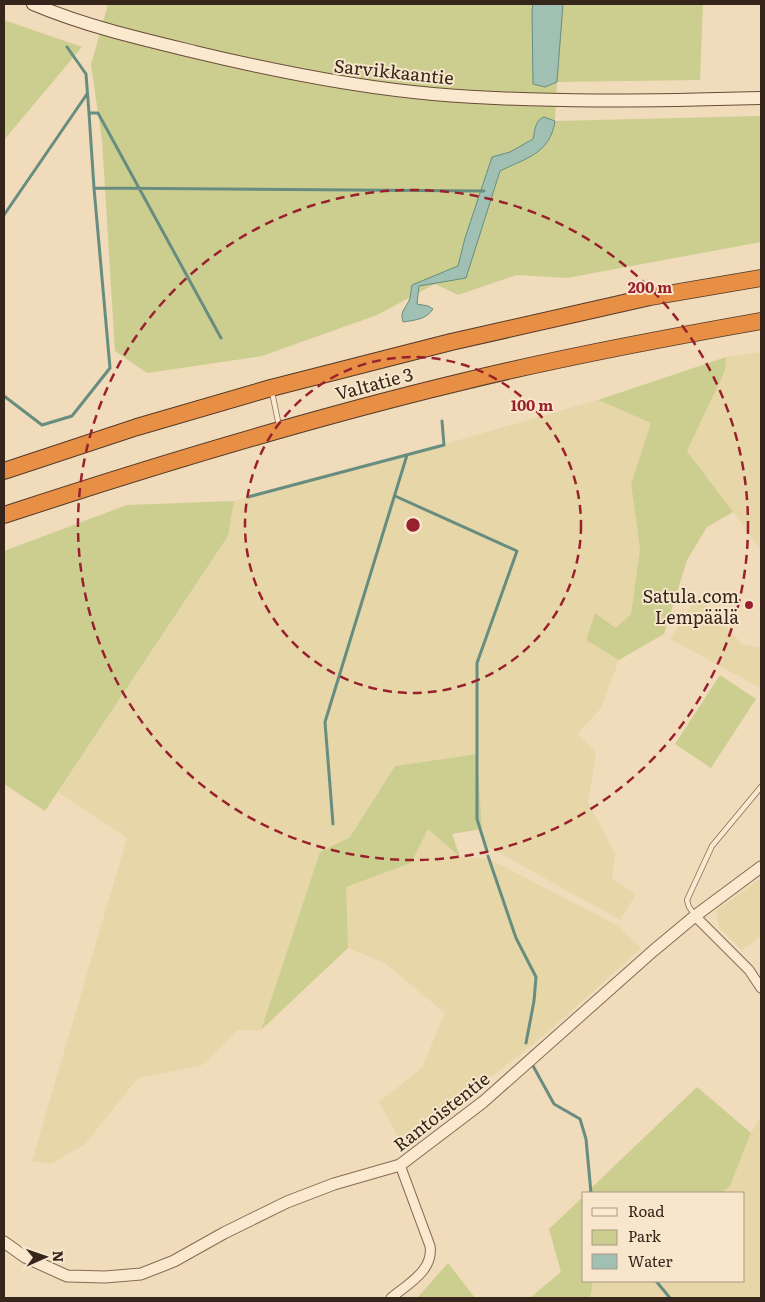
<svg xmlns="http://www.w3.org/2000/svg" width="765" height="1302" viewBox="0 0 765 1302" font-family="Literata,serif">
  <rect width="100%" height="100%" fill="#f0dbbb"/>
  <path fill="#e6d6a8" d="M761,352V551L733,512L687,451L725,372L726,357Z
    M598,400L651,423L631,484L640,549L631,614L616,628L595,613L586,640L619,660L601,708L577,734L596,753L588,802L615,854L612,879L636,894L620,920L483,844L477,754L395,766L350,837L320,852L261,1030H238L202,1065L138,1078L85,1144L51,1164L32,1161L127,838L58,792L228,536L234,501L407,455Z
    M698,596L742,644L761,648V688L670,639Z
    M428,829L460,857L489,859L616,925L641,948L550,1030L404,1147L379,1102L422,1068L445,1013L385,963L348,948L345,887L411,863Z
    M761,878V936L742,950L719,928L716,911Z
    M761,1116V1298H590L593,1281H744V1193H722L730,1186L751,1133Z"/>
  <path fill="#ccce8f" d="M108,4H703L700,80L557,82L555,121L761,116V242L567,278L517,275L458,295L435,284L377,315L262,356L147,373L115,351L102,140L91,65Z
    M4,20L82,47L4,140Z
    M726,357L725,371L687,451L733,512L707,527L687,560L664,634L619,660L586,640L595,613L616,628L631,614L640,549L631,484L651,423L598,400Z
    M234,501L228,536L45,811L4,784V551L127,505Z
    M720,675L756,699L711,768L675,744Z
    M477,754L482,829L452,834L460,857L428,829L411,863L346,887L348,948L261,1030L320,852L350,837L395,766Z
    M697,1087L751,1133L730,1186L722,1193H586Z
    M584,1196V1281H593L590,1298H530L561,1272L549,1229Z
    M448,1263L475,1298H417Z"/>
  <path fill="#9fc0b3" stroke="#678d80" d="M533,4H563L557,82L545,87L533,84L532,11Z
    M544,117L555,121C550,154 526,158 500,171L466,278L419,286L417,304L428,306L433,309C426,320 414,320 403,322C399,310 407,308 410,298C411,294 411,289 412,285L458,266L465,238L492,157L510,152L533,139C535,130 535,120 544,117Z"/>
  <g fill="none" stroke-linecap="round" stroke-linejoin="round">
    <path stroke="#678d80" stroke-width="3" d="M67,47L86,74L89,113H98L221,338
      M89,113L94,188L484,191
      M4,215L87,94
      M4,396L42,425L72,416L110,368L94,188
      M395,496L517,551L477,663V819L487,851
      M248,497L444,445L442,421
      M333,824L325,722L407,455
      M488,856L516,938L536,977L534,1001L526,1043
      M532,1064L554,1104L580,1119L586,1139L591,1193
      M656,1281L670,1298"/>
    <g stroke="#876a54" stroke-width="6">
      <path id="service" d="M272,392L279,426
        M695,915L689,907L687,900L712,846L761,787"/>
    </g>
    <g stroke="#876a54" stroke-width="11">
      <path id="minor" d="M695,916L749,970L761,988
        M391,1298C408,1284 434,1270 430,1246L400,1165"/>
    </g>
    <g stroke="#876a54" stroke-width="13">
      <path id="tertiary" d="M4,1242L25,1257L67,1276L105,1277L141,1274L174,1261L224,1233L287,1202L334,1184L400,1165L483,1102L653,951L695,916L761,867"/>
    </g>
    <g stroke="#694b38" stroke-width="14">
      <path id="secondary" d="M33,4C85,26 141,39 195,52C274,71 353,87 433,94C542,103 652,101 761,98"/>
    </g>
    <g stroke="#543929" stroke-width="18">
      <path id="motorway" d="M4,471L137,427L271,388L451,342L650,297L761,278
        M4,515C153,466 304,420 457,383C557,358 659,339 761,321"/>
    </g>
    <use href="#service" stroke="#fae9ce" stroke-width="4.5"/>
    <use href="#minor" stroke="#fae9ce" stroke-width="9"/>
    <use href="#tertiary" stroke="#fae9ce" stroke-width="11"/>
    <use href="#secondary" stroke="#fae9ce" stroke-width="12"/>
    <use href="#motorway" stroke="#e68f45" stroke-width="16"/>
  </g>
  <g fill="none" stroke="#99212e" stroke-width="2.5" stroke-dasharray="9 6">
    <circle cx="413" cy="525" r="168"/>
    <circle cx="413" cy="525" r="335"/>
  </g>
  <circle fill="#99212e" stroke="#f7e6cb" stroke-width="2" cx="749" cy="605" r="5"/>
  <g text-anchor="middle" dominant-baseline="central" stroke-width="4" stroke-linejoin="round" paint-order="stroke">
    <g font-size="18" fill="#35251a" stroke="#f7e6cb">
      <text transform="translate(394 71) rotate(6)">Sarvikkaantie</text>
      <text transform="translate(374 383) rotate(-15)">Valtatie 3</text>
      <text transform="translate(441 1111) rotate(-38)">Rantoistentie</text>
    </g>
    <g font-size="18" fill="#35251a" stroke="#f7e6cb" text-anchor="end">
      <text x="739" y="595">Satula.com<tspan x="739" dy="21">Lempäälä</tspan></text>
    </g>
  </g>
  <circle cx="413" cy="525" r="8" fill="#99212e" stroke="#f7e6cb" stroke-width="2.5"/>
  <g font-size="15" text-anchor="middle" font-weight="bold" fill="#99212e" stroke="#f7e6cb" stroke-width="4" stroke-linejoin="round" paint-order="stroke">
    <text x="650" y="293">200 m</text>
    <text x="532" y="411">100 m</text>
  </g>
  <rect width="765" height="1302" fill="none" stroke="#35251a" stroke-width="10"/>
  <rect x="582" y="1192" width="162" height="90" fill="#f7e6cb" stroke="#a99984"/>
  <rect x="592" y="1208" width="25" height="8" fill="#fae9ce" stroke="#a99984"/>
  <text x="628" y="1217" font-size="15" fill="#35251a">Road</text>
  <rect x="592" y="1230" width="25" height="15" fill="#ccce8f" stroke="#a99984"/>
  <text x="628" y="1242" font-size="15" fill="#35251a">Park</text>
  <rect x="592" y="1254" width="25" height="15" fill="#9fc0b3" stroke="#a99984"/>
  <text x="628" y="1267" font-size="15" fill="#35251a">Water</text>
  <g transform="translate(45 1257) rotate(88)" stroke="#f7e6cb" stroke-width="4" paint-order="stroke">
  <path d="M0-4L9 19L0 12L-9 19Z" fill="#35251a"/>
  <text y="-8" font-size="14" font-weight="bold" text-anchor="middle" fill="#35251a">N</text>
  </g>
</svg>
